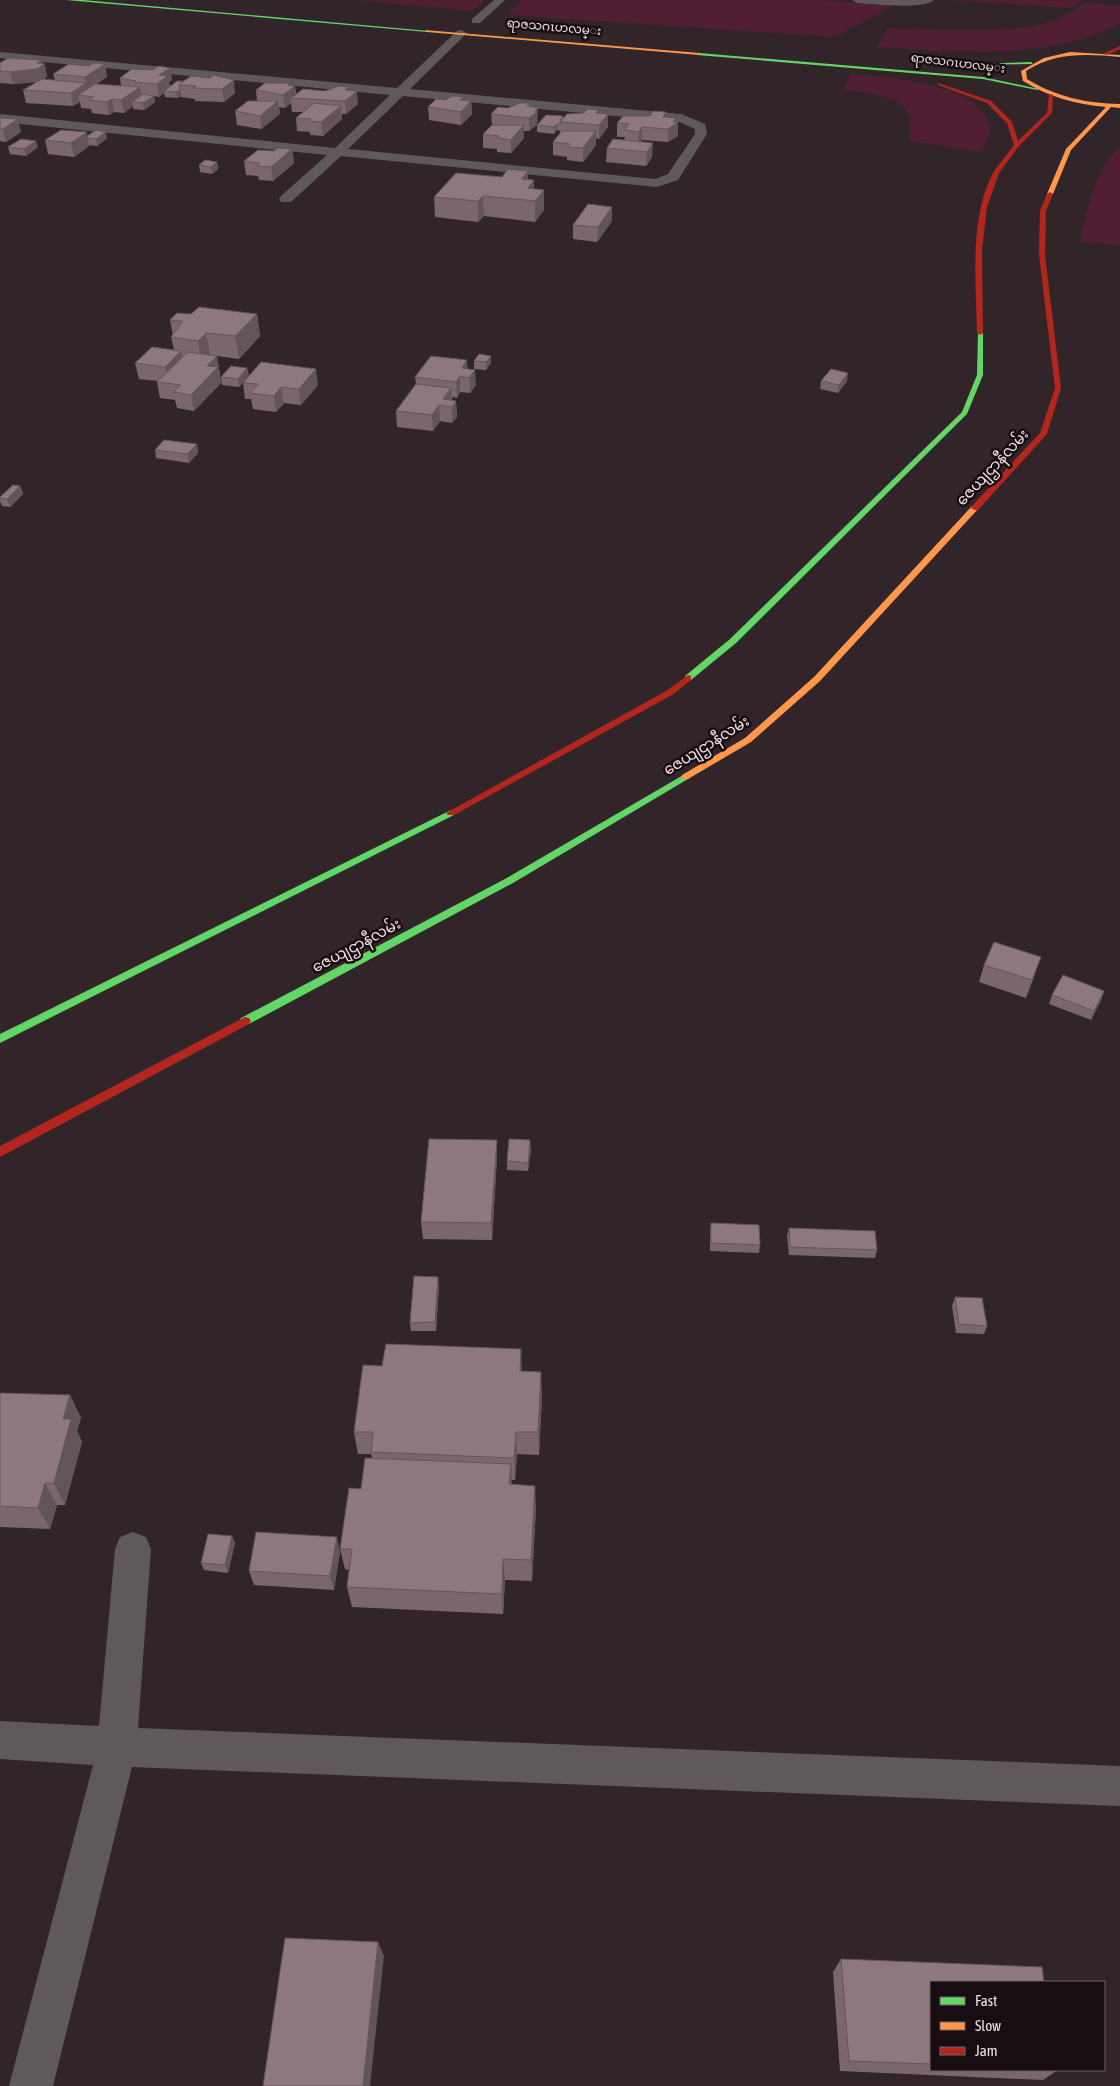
<svg xmlns="http://www.w3.org/2000/svg" width="1120" height="2086" viewBox="0 0 1120 2086" font-family="'Asap Condensed','Noto Sans Myanmar',sans-serif">
  <rect width="100%" height="100%" fill="#312529"/>
  <path fill="#501f33" d="M355,0H485L472,11Z
    M522,0H820L893,6L835,37L507,15Z
    M949,0H1084L1070,8Z
    M1087,2L1120,6V24C1047,61 957,52 877,47L888,28C931,29 1024,36 1061,18C1070,13 1079,7 1087,2Z
    M851,74C885,77 995,84 990,134C989,140 984,146 981,152L910,141C909,133 911,120 908,113C897,93 862,93 842,89Z
    M1120,147V245L1080,242C1088,209 1093,171 1120,147Z"/>
  <g fill="none" stroke-linecap="round" stroke-linejoin="round">
    <path fill="#60595b" fill-rule="evenodd" d="M494,0H505L480,23H472V19Z
      M852,0H934C923,10 873,4 857,3Z
      M461,30L467,33L465,35L410,89L681,114L705,124L707,134L678,180L657,187L341,156L291,202H281L279,199L281,196L327,155L0,122V114L335,148L390,95L0,58V52L397,88L457,31ZM403,96L679,122L695,129V134L668,174L655,179L348,149Z
      M133,1532L146,1537L151,1549L138,1728L1120,1766V1806L132,1767L53,2086H9L93,1765L0,1759V1721L99,1726L115,1549L120,1537Z"/>
    <path fill="#63d668" fill-rule="evenodd" d="M66,0H83L429,31L427,32Z
      M699,53L983,77L1039,89L1037,90L983,79L697,55Z
      M1031,62L1033,64L970,65L968,64Z
      M978,332L983,333V375L967,414L736,643L691,680H685V676L730,639L962,412L977,375Z
      M685,774L690,777L688,779L513,883L249,1024H241L239,1021L241,1018L505,879Z
      M451,810L456,813L454,815L0,1043V1034Z"/>
    <path fill="#ff974d" fill-rule="evenodd" d="M425,30L699,53L701,54L699,55L427,32Z
      M1070,52L1120,55V57C1086,54 1055,52 1026,71L1027,79C1056,97 1086,103 1120,104V108L1111,107L1071,150L1053,194L1050,196L1047,194L1066,149L1106,107C1075,104 1049,97 1023,81L1021,71L1044,58Z
      M972,506L979,508L820,681L751,742L688,779H682V775L745,738L814,677Z"/>
    <path fill="#b3261e" fill-rule="evenodd" d="M1120,46V49L1107,55L1103,54Z
      M938,83L991,101L1012,122L1018,141L1047,113L1049,95L1051,94L1053,95L1052,113L1019,146L999,173L987,207L982,250L983,333L980,335L977,333C976,283 969,218 993,173C999,163 1008,154 1014,145L1007,123L987,103L938,85Z
      M1050,192L1053,194L1046,211L1045,255L1061,388L1047,434L978,510H975L971,508L972,506L1040,433L1055,388L1039,255L1040,211L1047,194Z
      M688,675L691,676V680L672,695L454,815H448L446,813L666,691Z
      M245,1017L249,1018L251,1021L249,1024L0,1157V1146Z"/>
  </g>
  <path fill="#7a676d" d="M0,63L43,64L47,76L44,79L55,80L53,74L88,66L105,64L107,77L95,85L121,86L120,78L153,70L170,68L172,80L169,82L170,86L183,81L191,76L235,93L224,102L195,101V99L181,97V96L177,98L165,97L164,93L159,97L154,96L155,102L144,110L133,109V106L124,113L114,112L109,115L92,113L91,109L81,108L80,102L73,106L26,103L23,90L37,82L13,84L0,83Z
    M290,83L291,86H295L296,94L325,91L348,87L349,90L358,104L346,114H342V119L323,136L310,135V132L297,131L296,118L303,112H292L291,103L285,108L279,107L280,114L261,129L237,125L235,111L257,101L256,90Z
    M463,97V100L471,101L472,114L461,125L429,120L428,107L445,100Z
    M529,103V107L538,121L529,131H524V138L511,153L497,152V149L483,148V134L492,125L491,114L508,108Z
    M599,113L608,114V127L599,139L596,138V145L583,162L567,160V157L553,155V142L560,133V131L557,130L554,134L537,132V125L563,116V118Z
    M666,117L676,118V122H678V136L668,142L642,140L640,142L652,157L646,166L606,162L607,148L624,140L625,137H617V123Z
    M0,118L21,132L6,142L0,141Z
    M87,136L107,138L97,146L89,145V146L74,157L48,154L45,140Z
    M8,147H38L26,156L10,154Z
    M292,149L294,163L273,181L259,180L258,176L246,175L244,161L274,151Z
    M217,162L218,169L212,174L200,172L199,165Z
    M528,179L534,189L544,190V210L535,222L484,216L478,222L435,217L434,197Z
    M612,221L597,242L573,239V225Z
    M191,314H257L260,336L239,359L217,356L221,383L194,411L177,408L175,400L160,398L157,382L158,381L139,379L135,363L174,350L171,337L173,336L170,320Z
    M474,361L491,363L486,370L474,369Z
    M247,368L249,376L239,387L222,385L221,377Z
    M468,369L476,385L470,393L460,392L457,398L452,397V400L456,401L457,417L452,423L440,421L433,431L397,427L396,411L416,384L415,377Z
    M821,381H847L838,393L820,389Z
    M243,383L318,385L301,405L284,403L276,412L253,409L251,399H245Z
    M197,444L198,453L189,463L156,458L155,450Z
    M20,486L23,494L10,507L2,506L0,501V497Z
    M984,965L1035,974L1026,998L979,982Z
    M1104,991L1101,1000L1091,1020L1049,1004L1052,995Z
    M497,1140V1157L492,1240L423,1239L421,1222Z
    M531,1149L528,1171L507,1170V1161Z
    M711,1223L760,1245L759,1253L710,1251V1231Z
    M789,1228L877,1250L875,1258L789,1255L787,1236Z
    M439,1285L436,1331H411L410,1323Z
    M955,1297L987,1326L984,1334L956,1333L952,1306Z
    M522,1372L542,1395L539,1455L517,1454L515,1480H511L512,1485L536,1507L532,1581L505,1580L503,1614L352,1607L347,1587L349,1570L345,1569L340,1549L372,1458L371,1454H358L354,1432Z
    M0,1393L70,1395L81,1418L77,1431L82,1442L65,1505H57L50,1529L0,1527Z
    M232,1536L235,1543L228,1573L204,1570L201,1563Z
    M340,1551L334,1590L254,1585L249,1571Z
    M841,1959L931,1982V2070H1058L1043,2080L840,2071L833,1972Z"/>
  <path fill="#635459" d="M42,60L43,65L45,64L47,76L40,81L13,84L10,72L37,63Z
    M105,64L107,77L87,90L85,77Z
    M170,68L172,80L169,82L170,89L164,91V93L159,97L157,84L159,75Z
    M234,80L235,93L224,102L222,89Z
    M86,83L88,96L78,95L80,102L73,106L71,93Z
    M290,83L291,89L295,86L296,99L291,98V103L285,108L283,95L288,85Z
    M140,87L142,100L132,102L133,106L124,113L121,100Z
    M348,87L349,97L357,91L358,104L346,114L345,101V90Z
    M180,89L181,96L177,98L176,92Z
    M154,96L155,102L144,110L143,103Z
    M463,97V109L471,101L472,114L461,125L460,100Z
    M112,99L114,112L109,115L107,102Z
    M278,101L280,114L261,129L260,116Z
    M341,106L342,119L323,136L321,122Z
    M538,108L537,125L529,131V118Z
    M608,114V127L599,139V125Z
    M676,118L675,124L678,122V136L668,142V129Z
    M18,119L21,132L6,142L3,129Z
    M557,124V130L554,134V127Z
    M524,125V138L511,153V140Z
    M642,127V140L638,145L639,132Z
    M596,131V145L583,162V148Z
    M87,132L89,146L74,157L71,143Z
    M106,132L107,138L97,146L96,139Z
    M36,141L38,147L26,156L24,149Z
    M653,143L652,157L646,166L647,152Z
    M292,149L294,163L273,181L271,167Z
    M217,162L218,169L212,174L211,167Z
    M528,171V188L534,180V200L522,179Z
    M544,190V210L535,222V201Z
    M483,196L484,216L478,222V201Z
    M612,207V221L597,242L598,227Z
    M257,314L260,336L239,359L235,336Z
    M206,333L210,355L202,363L198,341Z
    M181,351L184,367L168,383L165,367Z
    M217,356L221,383L194,411L191,395L207,366Z
    M491,356V363L486,370V362Z
    M467,360L468,376L462,368Z
    M247,368L249,376L239,387L238,379Z
    M316,369L318,385L301,405L299,389Z
    M475,370L476,385L470,393L469,378Z
    M848,373L847,381L838,393L839,385Z
    M460,376V392L457,398L456,382Z
    M281,387L284,403L276,412L274,396Z
    M451,388L452,404L443,399Z
    M456,401L457,417L452,423V407Z
    M439,405L440,421L433,431L432,415Z
    M197,444L198,453L189,463L187,454Z
    M20,486L23,494L10,507L7,499Z
    M1041,957L1035,974L1026,998L1032,980Z
    M1104,991L1101,1000L1091,1020L1094,1011Z
    M497,1140V1157L492,1240L491,1223Z
    M530,1140L531,1149L528,1171V1163Z
    M438,1277L439,1285L436,1331L435,1322Z
    M521,1349L522,1372L520,1371Z
    M541,1372L542,1395L539,1455L538,1432Z
    M70,1395L81,1418L77,1431L82,1442L65,1505L54,1483L63,1419Z
    M516,1432L517,1454L515,1480L514,1458Z
    M511,1464L512,1485L509,1484Z
    M45,1483L57,1505L50,1529L38,1508Z
    M535,1486L536,1507L532,1581L531,1560Z
    M232,1536L235,1543L228,1573L225,1565Z
    M337,1537L340,1551L334,1590L330,1576Z
    M503,1559L505,1580L503,1614L502,1594Z
    M378,1942L384,1956L370,2086H363Z"/>
  <path fill="#8e787f" stroke="#635459" d="M8,58L42,60L37,63L45,64L37,69L10,72L0,71V63Z
    M94,63L105,64L85,77L53,74L69,64L88,66Z
    M158,66L170,68L159,75L168,76L157,84L134,82L136,81L120,78L132,69L153,70Z
    M213,75L234,80L222,89L193,88L196,86L179,85L191,76L210,78Z
    M42,79L86,83L71,93L23,90Z
    M177,81H183L179,85L180,89L176,92L164,91Z
    M265,83H290L288,85L295,86L283,95L256,90Z
    M95,84L140,87L121,100L112,99L107,102L89,100L94,97L78,95Z
    M339,86L348,87L345,90L357,91L345,101L291,98L303,89L325,91Z
    M143,94L154,96L143,103L132,102Z
    M453,96L463,97L460,100L471,101L461,112L428,107L436,99L445,100Z
    M248,101H278L260,116L235,111Z
    M314,103L341,106L321,122L309,121L311,119L296,118Z
    M520,103H529L527,106L538,108L535,111L537,112L529,118L491,114L498,107L508,108Z
    M588,109L599,110L596,113L608,114L599,125L560,122L567,114L584,113Z
    M653,111L666,112L663,117L676,118L673,122H678L668,129L642,127L639,132L625,130L629,124L617,123L623,116H650Z
    M546,115L563,116L560,120H561L560,122V124H557L554,127L537,125Z
    M0,118L18,119L3,129L0,128Z
    M492,125H524L511,140L497,138L499,136L483,134Z
    M61,130L87,132L71,143L45,140Z
    M96,130L106,132L96,139L88,138L87,136Z
    M562,131H596L583,148L567,147L570,144L553,142Z
    M21,139L36,141L24,149L8,147Z
    M613,139L653,143L647,152L607,148Z
    M278,148L292,149L271,167L257,166L260,163L244,161L258,150L274,151Z
    M205,160L217,162L211,167L199,165Z
    M508,169L528,171L522,179L534,180L528,188L544,190L535,201L483,196L478,201L434,197L456,173L502,177Z
    M588,204L612,207L598,227L573,225Z
    M199,307L257,314L235,336L206,333L198,341L171,337L183,321L170,320L177,313L191,314Z
    M152,347L181,351L165,367L135,363Z
    M188,352L217,356L207,366L218,367L191,395L174,392L181,385L157,382Z
    M479,354L491,356L486,362L474,361Z
    M431,356L467,360L462,368L475,370L469,378L460,376L456,382L415,377Z
    M261,362L316,369L299,389L281,387L274,396L250,393L258,384L243,383Z
    M231,366L247,368L238,379L221,377Z
    M831,369L848,373L839,385L821,381Z
    M416,384L451,388L443,399L456,401L452,407L439,405L432,415L396,411Z
    M164,440L197,444L187,454L155,450Z
    M13,485L20,486L7,499L0,498V497Z
    M994,942L1041,957L1032,980L984,965Z
    M1063,975L1104,991L1094,1011L1052,995Z
    M429,1139L497,1140L491,1223L421,1222Z
    M509,1139L530,1140L528,1163L507,1161Z
    M711,1223L759,1225L760,1245L711,1243Z
    M789,1228L875,1231L877,1250L790,1247Z
    M414,1276L438,1277L435,1322L410,1323Z
    M955,1297L982,1298L987,1326L959,1324Z
    M386,1344L521,1349L520,1371L541,1372L538,1432H516L514,1458L371,1452L373,1432H354L363,1365L382,1366Z
    M0,1393L70,1395L63,1419H71L54,1483H45L38,1508L0,1506Z
    M365,1458L511,1464L509,1484L535,1486L531,1560L503,1559L502,1594L347,1587L352,1549H340L349,1488L361,1489Z
    M256,1532L337,1537L330,1576L249,1571Z
    M208,1534L232,1536L225,1565L201,1563Z
    M285,1938L378,1942L363,2086H263Z
    M841,1959L1042,1967L1044,1982H931V2064L849,2061Z"/>
  <g text-anchor="middle" dominant-baseline="central" stroke-width="5" stroke-linejoin="round" paint-order="stroke">
    <g font-size="12" fill="#f3e2e7" stroke="#180d11">
      <text transform="translate(554 27) rotate(5)">ရာဇသဂၤဟလမ္း</text>
      <text transform="translate(958 63) rotate(7)">ရာဇသဂၤဟလမ္း</text>
    </g>
    <g font-size="15" fill="#f3e2e7" stroke="#180d11">
      <text transform="translate(992 467) rotate(-47)">ဇေယျဌာနီလမ်း</text>
      <text transform="translate(706 745) rotate(-32)">ဇေယျဌာနီလမ်း</text>
      <text transform="translate(356 945) rotate(-28)">ဇေယျဌာနီလမ်း</text>
    </g>
  </g>
  <rect x="930" y="1981" width="175" height="90" fill="#180d11" stroke="#706267"/>
  <rect x="940" y="1997" width="25" height="8" fill="#63d668" stroke="#706267"/>
  <text x="975" y="2006" font-size="15" fill="#f3e2e7">Fast</text>
  <rect x="940" y="2022" width="25" height="8" fill="#ff974d" stroke="#706267"/>
  <text x="975" y="2031" font-size="15" fill="#f3e2e7">Slow</text>
  <rect x="940" y="2047" width="25" height="8" fill="#b3261e" stroke="#706267"/>
  <text x="975" y="2056" font-size="15" fill="#f3e2e7">Jam</text>
</svg>
